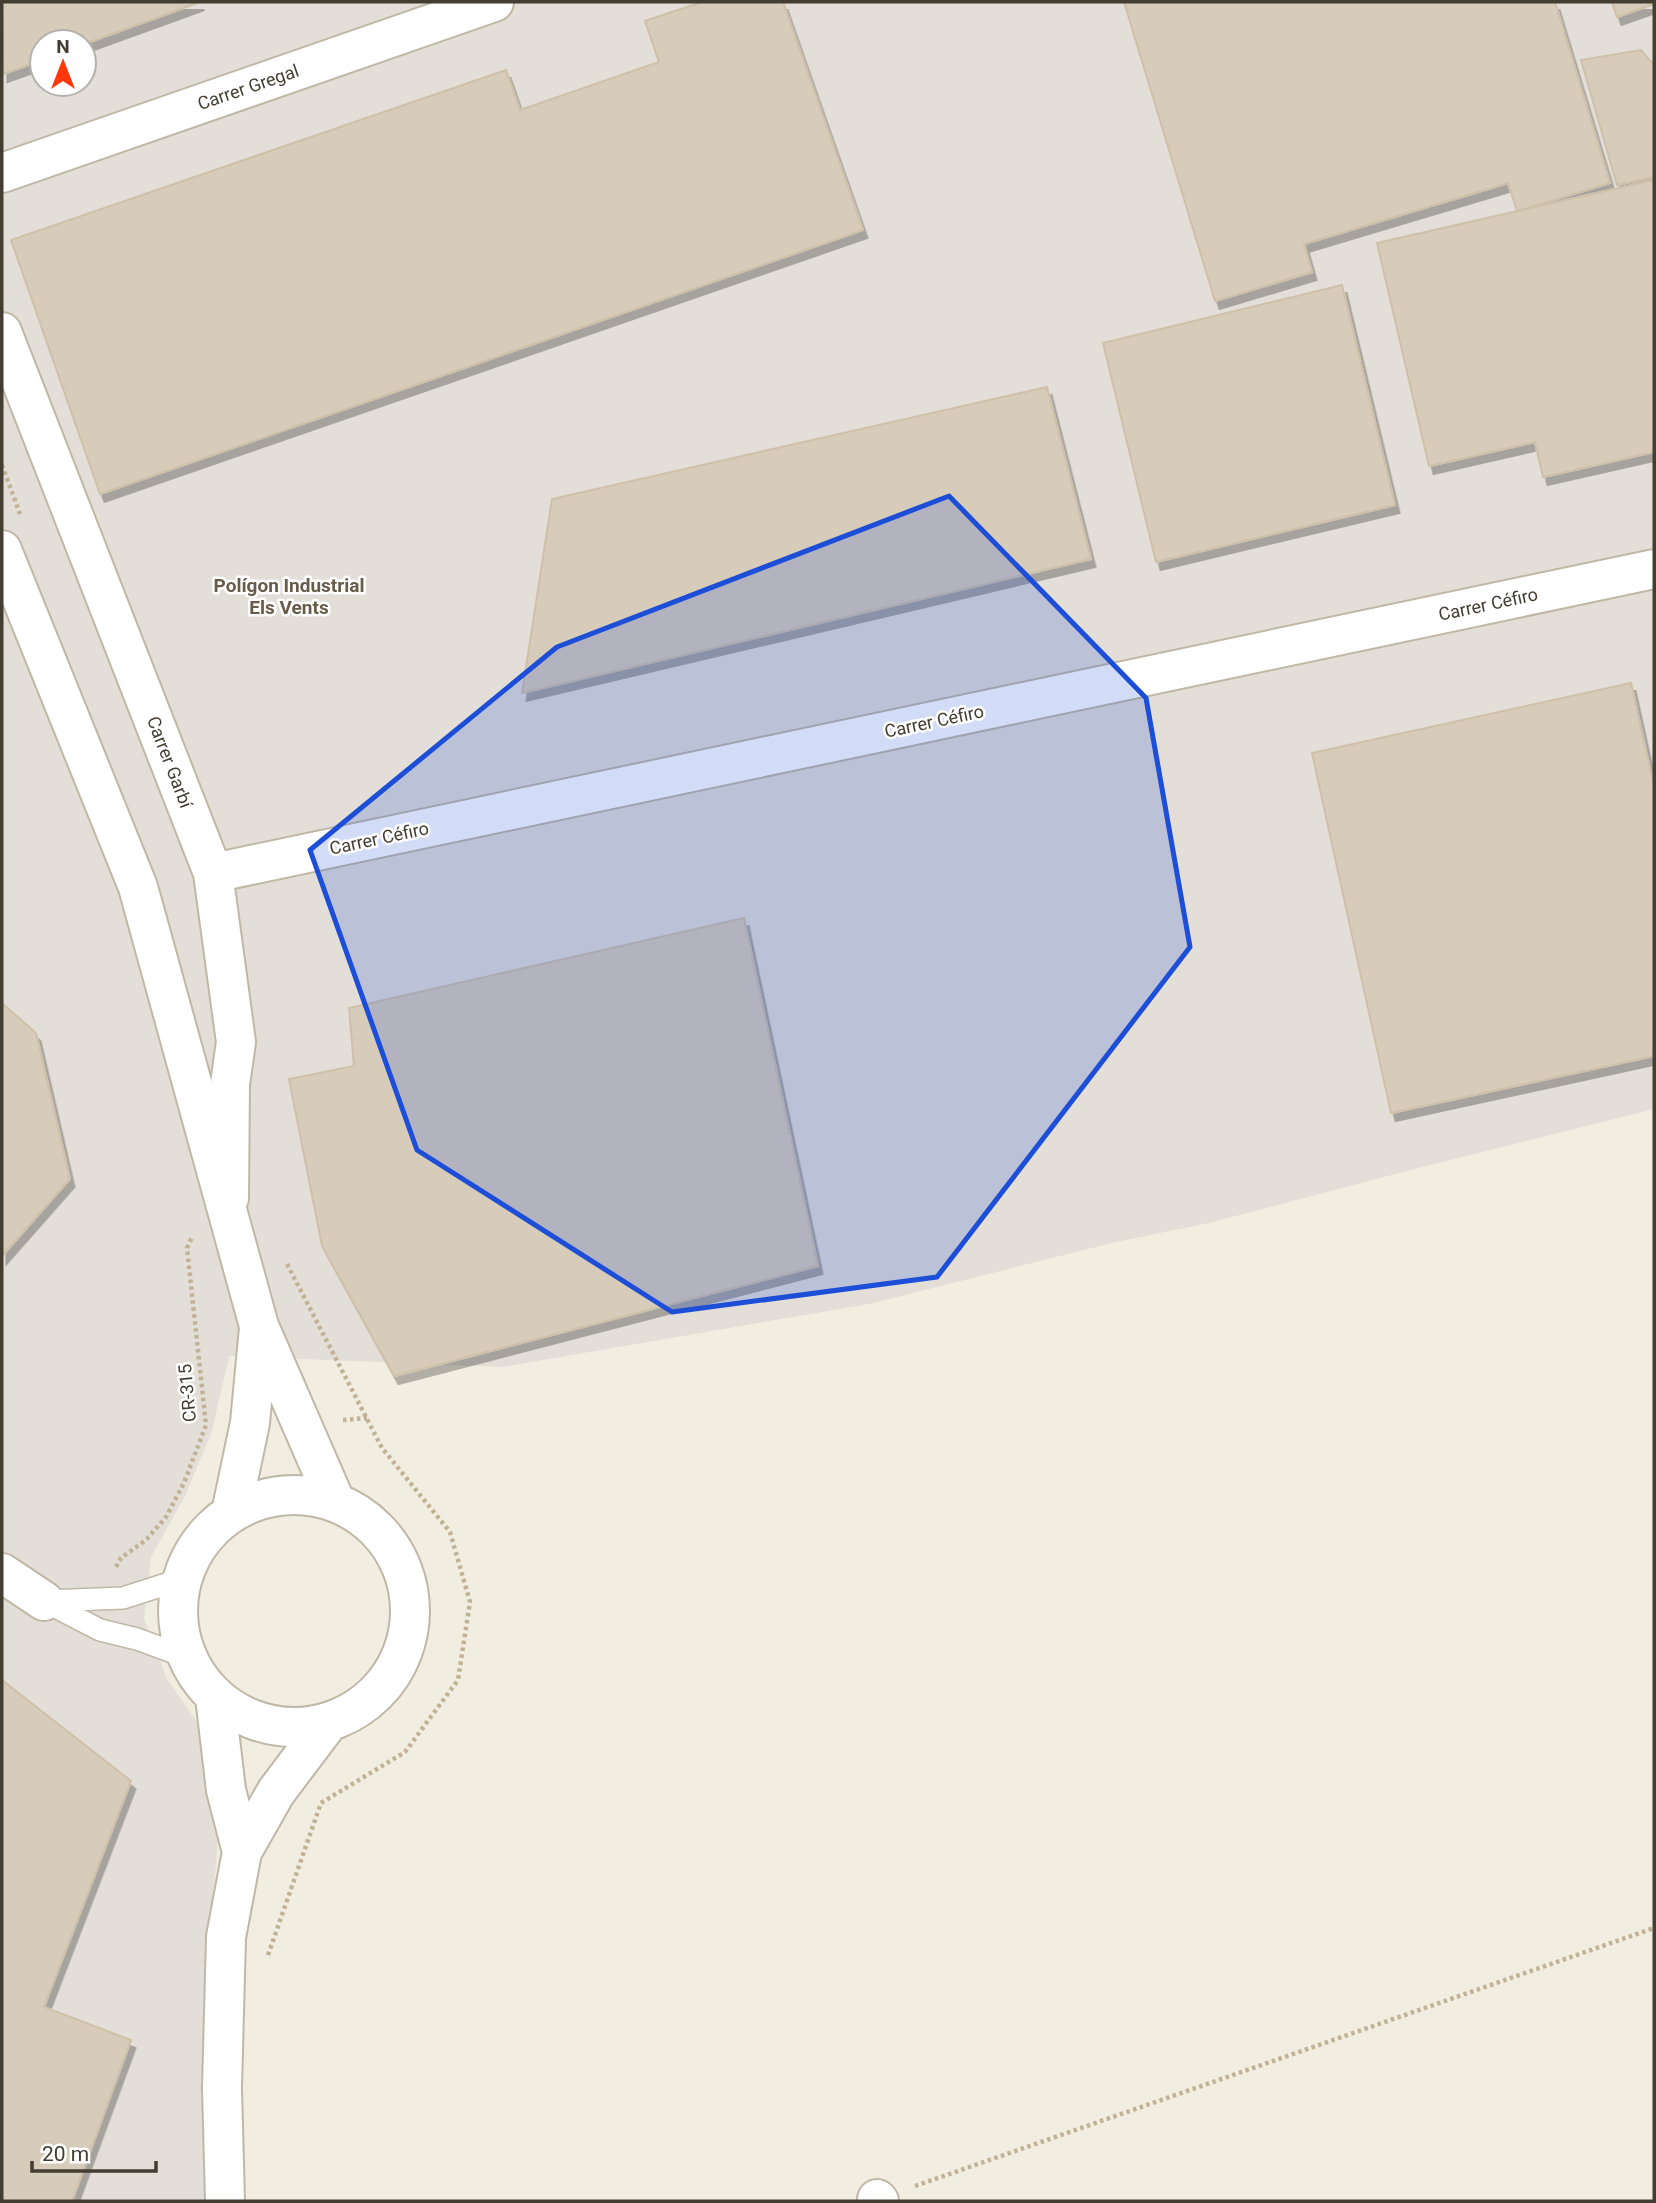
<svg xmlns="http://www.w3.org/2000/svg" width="1656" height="2203" viewBox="0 0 1656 2203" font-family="Roboto,sans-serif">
  <defs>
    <filter id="shadow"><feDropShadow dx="4.5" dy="8" stdDeviation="0" flood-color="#0004"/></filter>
  </defs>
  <rect width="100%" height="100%" fill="#f2ede1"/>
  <path fill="#e3ded7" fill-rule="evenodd" d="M2,2H1654V1109L1422,1167L1209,1223L1116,1242L869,1304L502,1367L229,1356L212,1431L185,1496L151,1557L144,1619L167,1679L204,1732L218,1840L203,2010L208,2201H2ZM42,42H84V84H42Z"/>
  <path fill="#d7ccb9" stroke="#cfc1a9" stroke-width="2" filter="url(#shadow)" d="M2,2H200L84,44V42H42V60L3,74Z
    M702,2H783L863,230L100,494L11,240L506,70L520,110L659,62L645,21Z
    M1124,2H1555L1610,183L1517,211L1508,183L1304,244L1312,272L1215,301Z
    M1612,2H1654V4L1617,17Z
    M1641,50L1654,65V177L1617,185L1581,60Z
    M1654,180V452L1543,477L1535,442L1429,466L1377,243Z
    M1342,285L1395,505L1156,562L1103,343Z
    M1047,387L1091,559L522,693L552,499Z
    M1631,683L1654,787V1056L1391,1113L1312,753Z
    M744,918L818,1266L394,1376L322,1246L289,1079L354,1066L349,1008Z
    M2,1003L36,1033L70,1179L2,1256Z
    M2,1680L131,1781L44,2007L131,2040L72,2201H2Z"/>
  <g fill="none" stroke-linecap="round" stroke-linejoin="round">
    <g stroke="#c0b8a7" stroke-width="24">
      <path id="service" d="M44,1601L100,1630L137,1639L186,1657
        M47,1601L123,1598L182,1579"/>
    </g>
    <g stroke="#c0b8a7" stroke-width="42">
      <path id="minor" d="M2,173L494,2
        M2,332L213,873L236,1042L230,1084L229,1198
        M213,873L1654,569
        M2,1573L44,1601
        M877,2199L879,2201"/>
    </g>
    <g stroke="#c0b8a7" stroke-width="42">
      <path id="tertiary" d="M2,550L138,887L259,1326L335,1501
        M178 1611a116 116 0 1 1 232 0a116 116 0 1 1-232 0Z
        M231,1513L250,1423L259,1328
        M215,1697L226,1790L242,1852
        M225,2201L222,2088L226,1937L242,1852L276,1792L328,1723"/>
    </g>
    <path stroke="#c0b294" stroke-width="4.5" stroke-dasharray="3.5 3.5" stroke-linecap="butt" d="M2,465L20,514
      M343,1420L367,1418
      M116,1567L121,1558L146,1540L166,1517L184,1483L206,1425L187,1248L192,1237
      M268,1955L321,1803L405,1752L458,1680L470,1602L450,1532L382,1448L286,1262
      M915,2186L1654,1928"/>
    <use href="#service" stroke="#fff" stroke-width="21"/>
    <use href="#minor" stroke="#fff" stroke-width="38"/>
    <use href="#tertiary" stroke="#fff" stroke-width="38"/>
  </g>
  <path fill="#1d4ed8" fill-opacity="0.2" stroke="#1d4ed8" stroke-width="5" stroke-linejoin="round" d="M949,496L1146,698L1190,947L937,1277L672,1312L417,1150L310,850L557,647Z"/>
  <g text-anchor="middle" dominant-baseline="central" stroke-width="5" stroke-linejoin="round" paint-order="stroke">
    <g font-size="18" fill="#433d32" stroke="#fff">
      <text transform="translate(248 87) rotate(-19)">Carrer Gregal</text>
      <text transform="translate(1488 604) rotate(-12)">Carrer Céfiro</text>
      <text transform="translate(934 721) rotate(-12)">Carrer Céfiro</text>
      <text transform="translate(170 762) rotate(69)">Carrer Garbí</text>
      <text transform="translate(379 838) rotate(-12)">Carrer Céfiro</text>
      <text transform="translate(187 1393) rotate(-95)">CR-315</text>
    </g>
    <g font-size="19" font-weight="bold" fill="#675b49" stroke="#fff">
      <text x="289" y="585">Polígon Industrial<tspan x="289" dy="22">Els Vents</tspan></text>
    </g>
  </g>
  <rect width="1656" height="2203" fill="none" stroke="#433d32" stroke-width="7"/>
  <g transform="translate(63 63)"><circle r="33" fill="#ffffff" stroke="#b4b1ad" stroke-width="2"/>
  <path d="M0-5L12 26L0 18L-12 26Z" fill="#ff370b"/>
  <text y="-10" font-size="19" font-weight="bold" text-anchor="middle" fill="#433d32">N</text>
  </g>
  <path d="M32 2161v10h124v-10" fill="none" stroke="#433d32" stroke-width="3.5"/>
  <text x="42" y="2161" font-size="21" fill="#433d32" stroke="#ffffff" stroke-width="5" paint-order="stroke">20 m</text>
</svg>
